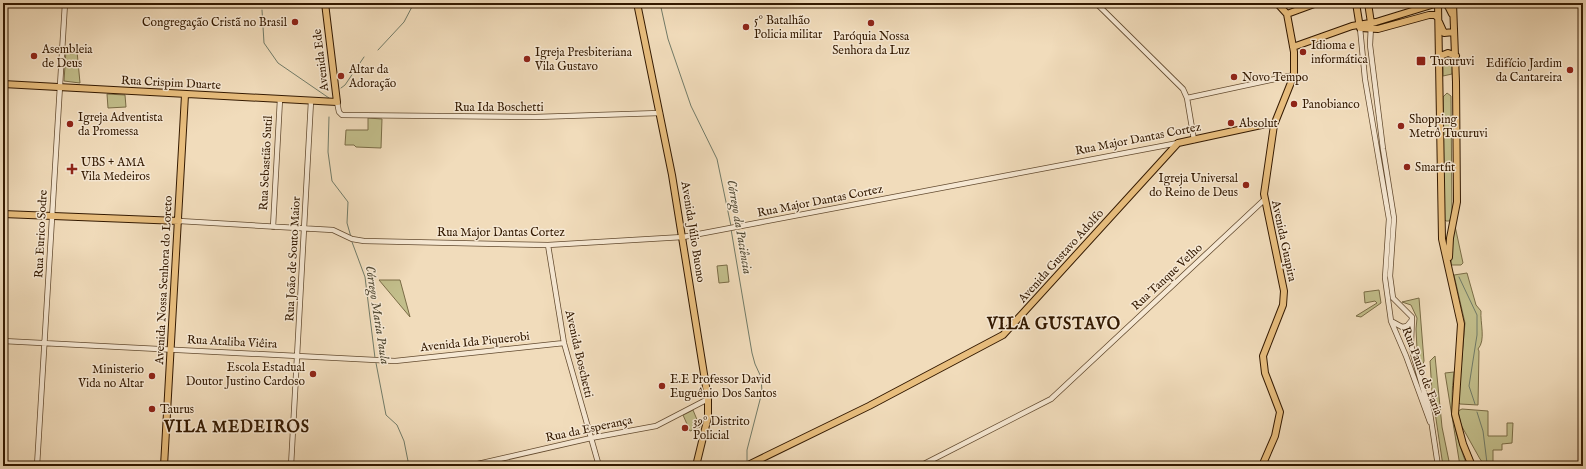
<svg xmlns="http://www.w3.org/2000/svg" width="1586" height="469" viewBox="0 0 1586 469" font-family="'IM FELL English',serif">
  <rect width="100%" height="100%" fill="#f1dcbb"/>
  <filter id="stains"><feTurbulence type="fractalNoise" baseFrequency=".005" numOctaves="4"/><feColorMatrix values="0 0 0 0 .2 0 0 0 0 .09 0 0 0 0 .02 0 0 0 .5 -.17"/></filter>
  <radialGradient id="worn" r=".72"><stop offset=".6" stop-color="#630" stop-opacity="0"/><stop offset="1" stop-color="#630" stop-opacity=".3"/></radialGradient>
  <path fill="#c2be8b" stroke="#7a6c46" d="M66,50L77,51L80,83L64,81Z
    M1447,57L1453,61L1452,74L1443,76V60Z
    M1447,93L1451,96L1452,217L1449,221H1446L1443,218V97Z
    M107,94L125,95L126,107L108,108Z
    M368,118L382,119L381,148L356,147L354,145H345L346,130H368Z
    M1455,226L1463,263L1461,265H1451L1452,236Z
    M727,265L729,282L719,283L717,266Z
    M1467,273L1476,305L1481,311C1480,323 1486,340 1478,349L1479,351L1478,405L1460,404L1458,402L1465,323L1454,275Z
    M379,280H400L410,317Z
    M1379,290L1381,303L1361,317L1356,316L1377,303L1375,301L1365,303L1364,292Z
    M1419,298L1424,361L1423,364L1421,362L1417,349L1416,329L1417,318L1411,305L1402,302Z
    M1435,356L1442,427L1450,466H1443L1432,392L1430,361Z
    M1454,372C1449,410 1454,430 1467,466H1460L1445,373Z
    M1462,409L1488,411V436H1507V423H1513L1512,443L1502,444V450H1493V463H1483L1480,459L1461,425L1458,411Z
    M693,410L700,427L690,431L683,415Z"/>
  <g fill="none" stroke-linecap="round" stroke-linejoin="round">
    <path stroke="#717b68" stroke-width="1" d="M259,3L261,7
      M660,3L668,39L691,106L717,159L731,226
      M262,10L264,43L278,63L329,98
      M3,17L4,3
      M378,50L404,22L414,3
      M341,88L345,85L364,57
      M329,117L328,152L332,181L348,202L347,223L351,237
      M731,229L752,353L755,364L761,377L762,392L747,450V461
      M352,242L365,277L375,358
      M1459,277L1477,315V335L1469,386L1475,404
      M376,363L386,415L397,425L404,441L409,466
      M1477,412L1483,431L1487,463"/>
    <g stroke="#624a2f" stroke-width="6">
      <path id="minor" d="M1096,3L1183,89L1187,98L1194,140
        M1371,25L1370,45L1383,149L1394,218L1390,276L1393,298L1412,317L1411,344L1413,354L1430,413L1438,466
        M1360,28L1365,79L1389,219L1385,278L1391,321L1406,356L1430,422
        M1187,98L1294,75
        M337,102L339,112L342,115L535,117L660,113
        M179,221L333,230L352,239L364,241L548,245L683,237L1178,143
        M273,227L280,99
        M548,245L564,343L599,466
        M1391,321L1402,327L1407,326L1411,321
        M3,341L395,361L564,343
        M37,466L65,3
        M291,466L311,101
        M469,466L591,438L656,426L708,399
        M920,466L1051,399L1264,200"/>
    </g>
    <g stroke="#331900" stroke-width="8">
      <path id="major" d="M637,3L672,175L708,399V417L696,466
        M1277,3L1287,14
        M1356,3L1360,28L1378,29L1429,15H1435L1438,18
        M1368,3L1371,23
        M1438,3L1442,239L1461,324L1455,414L1463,444L1472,466
        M1444,3L1448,6L1452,14
        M1287,14L1317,3
        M1439,22L1444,33L1454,32
        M1293,47L1352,26L1376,22L1438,3
        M1438,57L1448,53L1456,56
        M3,84L337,102L325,3
        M3,214L179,221
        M1449,257L1450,238L1457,202L1456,82L1453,3
        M164,466L185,95
        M746,466L869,406L1003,335L1178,143L1266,124L1274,125
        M1262,466L1275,436L1280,412L1265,373L1263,356L1283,305L1284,291L1264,194L1274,125L1294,75V52L1287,14"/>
    </g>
    <use href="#minor" stroke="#f6e8d3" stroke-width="4.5"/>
    <use href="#major" stroke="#e8be7e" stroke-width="6"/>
  </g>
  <g fill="#8f2418" stroke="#f6e8d3" stroke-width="1.5">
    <circle cx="295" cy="22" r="4"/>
    <circle cx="871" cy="23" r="4"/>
    <circle cx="746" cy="27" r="4"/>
    <circle cx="1303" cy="52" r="4"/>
    <circle cx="34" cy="56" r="4"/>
    <circle cx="527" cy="59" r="4"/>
    <rect x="1416" y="56" width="10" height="10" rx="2"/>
    <circle cx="1570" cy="70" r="4"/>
    <circle cx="341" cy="76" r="4"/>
    <circle cx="1234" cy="77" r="4"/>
    <circle cx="1294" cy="104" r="4"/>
    <circle cx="1231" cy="123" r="4"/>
    <circle cx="70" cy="124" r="4"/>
    <circle cx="1401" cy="126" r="4"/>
    <circle cx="1407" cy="167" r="4"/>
    <path d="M70 163h4v4h4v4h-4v4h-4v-4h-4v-4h4z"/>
    <circle cx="1246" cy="185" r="4"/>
    <circle cx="313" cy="374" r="4"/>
    <circle cx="152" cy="376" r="4"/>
    <circle cx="662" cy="386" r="4"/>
    <circle cx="152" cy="409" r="4"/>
    <circle cx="685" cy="428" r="4"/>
  </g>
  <g text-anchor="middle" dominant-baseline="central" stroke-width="3" stroke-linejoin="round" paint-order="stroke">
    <g font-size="12" fill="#331900" stroke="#f6e8d3" text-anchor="start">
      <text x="754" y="20">5º Batalhão<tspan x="754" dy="14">Policia militar</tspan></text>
      <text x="287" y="22" text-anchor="end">Congregação Cristã no Brasil</text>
      <text x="871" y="36" text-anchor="middle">Paróquia Nossa<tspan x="871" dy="14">Senhora da Luz</tspan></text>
      <text x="1311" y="45">Idioma e<tspan x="1311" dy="14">informática</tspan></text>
      <text x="42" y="49">Asembleia<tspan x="42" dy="14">de Deus</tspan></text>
      <text x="535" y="52">Igreja Presbiteriana<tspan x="535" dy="14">Vila Gustavo</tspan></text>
      <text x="1430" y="61">Tucuruvi</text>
      <text x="1562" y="63" text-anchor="end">Edifício Jardim<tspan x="1562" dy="14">da Cantareira</tspan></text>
      <text x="349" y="69">Altar da<tspan x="349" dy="14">Adoração</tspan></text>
      <text x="1242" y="77">Novo Tempo</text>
      <text x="1302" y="104">Panobianco</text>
      <text x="78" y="117">Igreja Adventista<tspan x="78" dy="14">da Promessa</tspan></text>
      <text x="1409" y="119">Shopping<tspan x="1409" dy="14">Metrô Tucuruvi</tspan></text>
      <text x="1239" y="123">Absolut</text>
      <text x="81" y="162">UBS + AMA<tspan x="81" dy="14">Vila Medeiros</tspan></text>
      <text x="1415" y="167">Smartfit</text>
      <text x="1238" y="178" text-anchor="end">Igreja Universal<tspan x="1238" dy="14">do Reino de Deus</tspan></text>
      <text x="305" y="367" text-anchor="end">Escola Estadual<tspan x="305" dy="14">Doutor Justino Cardoso</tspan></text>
      <text x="144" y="369" text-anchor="end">Ministerio<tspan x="144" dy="14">Vida no Altar</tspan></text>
      <text x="670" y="379">E.E Professor David<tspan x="670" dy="14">Euguênio Dos Santos</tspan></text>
      <text x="160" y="409">Taurus</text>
      <text x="693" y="421">39º Distrito<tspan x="693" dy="14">Policial</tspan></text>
    </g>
    <g font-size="12" fill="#331900" stroke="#f6e8d3">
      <text transform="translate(321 60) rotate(-97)">Avenida Ede</text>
      <text transform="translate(171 83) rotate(3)">Rua Crispim Duarte</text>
      <text x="499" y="107">Rua Ida Boschetti</text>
      <text transform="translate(1138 139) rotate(-11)">Rua Major Dantas Cortez</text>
      <text transform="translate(266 163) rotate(-87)">Rua Sebastião Sutil</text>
      <text transform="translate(820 201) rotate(-11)">Rua Major Dantas Cortez</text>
      <text x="501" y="232">Rua Major Dantas Cortez</text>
      <text transform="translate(693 232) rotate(81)">Avenida Júlio Buono</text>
      <text transform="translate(41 234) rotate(-87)">Rua Eurico Sodre</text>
      <text transform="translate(1284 241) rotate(78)">Avenida Guapira</text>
      <text transform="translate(1061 256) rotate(-48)">Avenida Gustavo Adolfo</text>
      <text transform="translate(293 259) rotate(-87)">Rua João de Souto Maior</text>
      <text transform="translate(1167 277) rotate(-43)">Rua Tanque Velho</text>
      <text transform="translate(164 280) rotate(-87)">Avenida Nossa Senhora do Loreto</text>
      <text transform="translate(232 342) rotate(3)">Rua Ataliba Viêira</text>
      <text transform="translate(475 342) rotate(-6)">Avenida Ida Piquerobi</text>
      <text transform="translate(579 354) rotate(77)">Avenida Boschetti</text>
      <text transform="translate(1422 371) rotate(69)">Rua Paulo de Faria</text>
      <text transform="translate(589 429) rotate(-12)">Rua da Esperança</text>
    </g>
    <g font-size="13" font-style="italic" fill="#524a34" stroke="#f6e8d3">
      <text transform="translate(739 227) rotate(80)">Córrego da Paciência</text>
      <text transform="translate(377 315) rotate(81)">Córrego Maria Paula</text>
    </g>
    <g font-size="16" font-weight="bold" letter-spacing="1" fill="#331900" stroke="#f6e8d3">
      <text x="1054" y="325">VILA GUSTAVO</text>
      <text x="237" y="428">VILA MEDEIROS</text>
    </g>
  </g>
  <rect width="1586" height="469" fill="none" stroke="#f1dcbb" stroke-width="16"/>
  <rect x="4" y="4" width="1578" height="461" fill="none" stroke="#331900" stroke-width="2"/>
  <rect x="8" y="8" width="1570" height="453" fill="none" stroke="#331900"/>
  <rect width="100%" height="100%" filter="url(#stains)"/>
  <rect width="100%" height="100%" fill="url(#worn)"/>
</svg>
